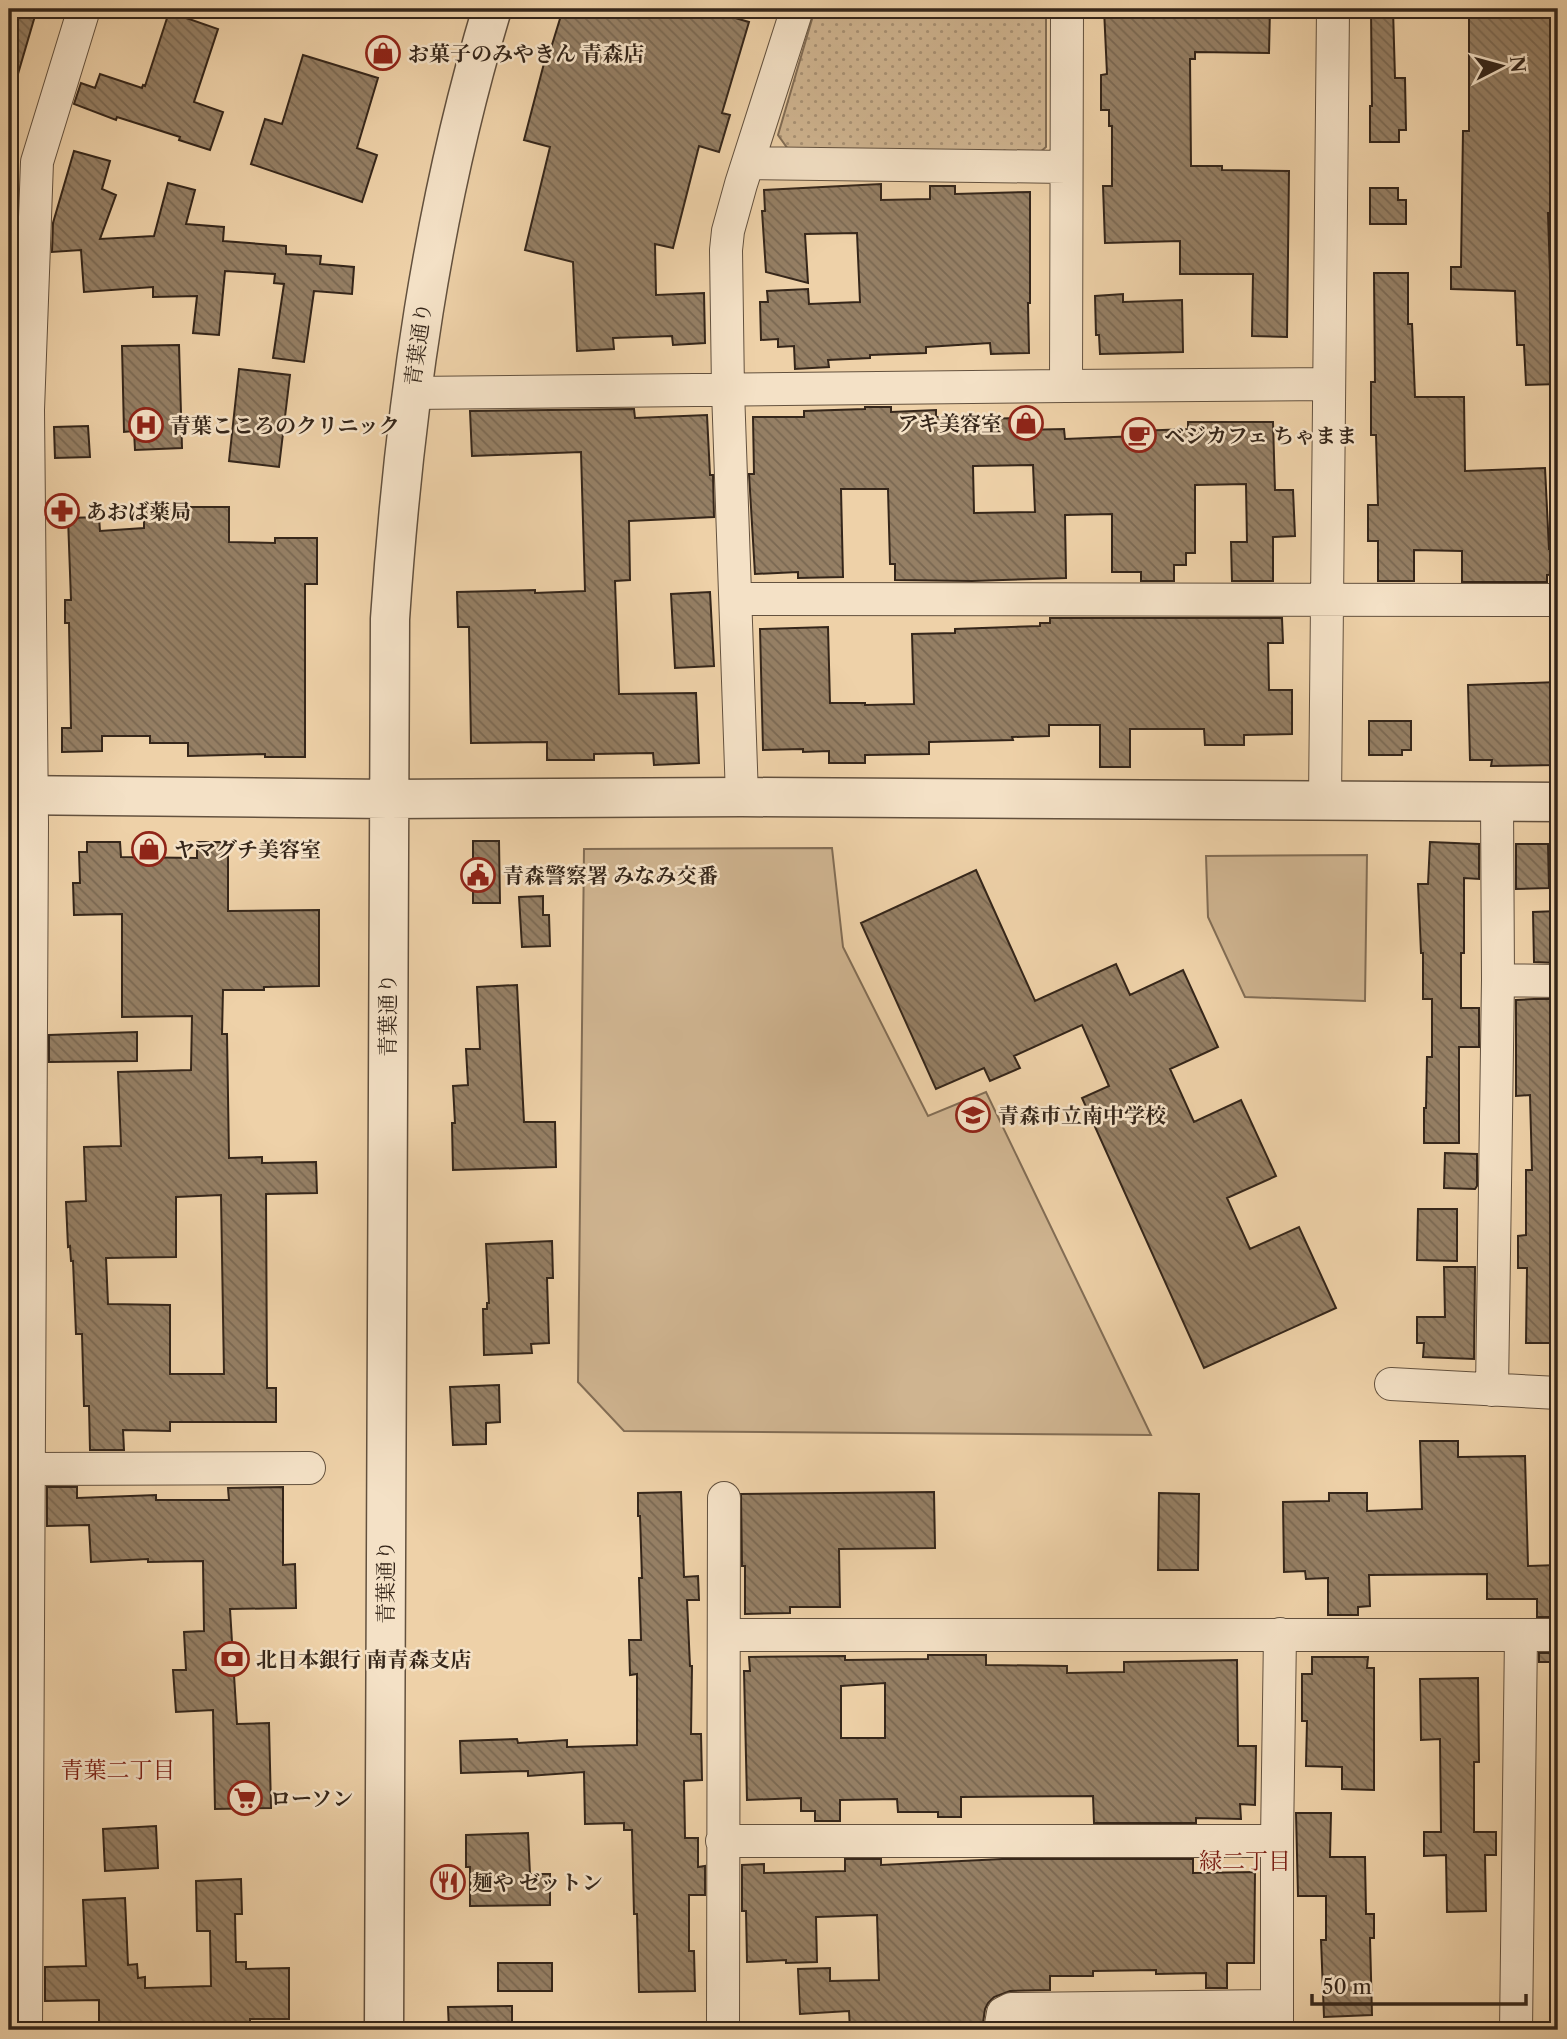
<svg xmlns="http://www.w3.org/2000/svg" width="1567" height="2039" viewBox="0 0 1567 2039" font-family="'Libre Caslon Text','Noto Serif JP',serif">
  <defs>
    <pattern id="park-dots" width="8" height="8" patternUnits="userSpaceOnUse" patternTransform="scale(1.75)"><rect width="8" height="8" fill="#cfb490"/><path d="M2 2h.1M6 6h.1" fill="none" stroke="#a99275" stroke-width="1.8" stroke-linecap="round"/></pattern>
    <pattern id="building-back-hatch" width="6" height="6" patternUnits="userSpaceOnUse" patternTransform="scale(1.75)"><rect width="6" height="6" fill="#957f64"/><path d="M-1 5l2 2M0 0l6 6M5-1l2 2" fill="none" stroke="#7a6852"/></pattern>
  </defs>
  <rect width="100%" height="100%" fill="#eed1a8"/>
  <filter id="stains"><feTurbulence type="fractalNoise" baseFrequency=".00286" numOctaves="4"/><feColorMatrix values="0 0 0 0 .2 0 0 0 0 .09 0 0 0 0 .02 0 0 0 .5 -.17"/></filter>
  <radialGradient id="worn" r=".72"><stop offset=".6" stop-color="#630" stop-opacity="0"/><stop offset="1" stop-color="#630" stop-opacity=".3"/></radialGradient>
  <path fill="url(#park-dots)" stroke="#826d55" stroke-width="2" d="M815,9H1046V147L1039,153L788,149L778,135Z"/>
  <path fill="#cfb490" stroke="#826d55" stroke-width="2" d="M832,848L843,947L928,1116L986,1092L1151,1435L624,1431L578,1382L584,849Z
    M1367,855L1365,1001L1245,997L1208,917L1206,856Z"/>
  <path fill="url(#building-back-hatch)" stroke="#35261a" stroke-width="2" fill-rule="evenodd" d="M9,9H37L15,84L9,83Z
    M563,9H704L749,22L722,113L730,115L719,152L699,146L673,248L655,244L656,295L704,293L705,343L673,345L672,336L613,338L614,349L577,351L573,262L525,250L550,147L524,140L548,48H551Z
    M1104,9H1270L1269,53L1195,52V59H1190L1191,166H1222V170L1289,171L1287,337L1252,336L1253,274H1180V241L1105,243L1103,186H1112V126H1109V110H1101V75L1107,74Z
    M1371,9H1393L1395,78H1405L1406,130H1399V142H1370V106H1372Z
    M1469,9H1558V213H1548L1551,305L1558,304V384L1526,385L1524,345H1517L1515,291L1451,289V267H1461L1463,131H1469Z
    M169,12L218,29L194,102L223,112L210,150L179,140L180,137L117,117L116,120L74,104L81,83L95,88L100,74L142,88L143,85L145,86Z
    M303,55L378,78L357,148L377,155L362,202L251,164L265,119L282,124Z
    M74,151L110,161L102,189L116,195L100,239L154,236L168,183L195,190L186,224L224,227L223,241L286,246V254L321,256L320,264L354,267L352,294L314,291L304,362L273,358L284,284L274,283L275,274L225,271L219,335L193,333L197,296L153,297V287L84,292L81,250L52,252L53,223Z
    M881,184V200L930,199V186H955V194L1030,192V303H1028L1029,353L991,354L990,343L926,347V353L870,355V358L828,360L829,367L795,369L794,346L778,347V339L761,340L760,302H768L767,291L808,289L809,304L860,302L857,233L805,234L808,283L766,272L762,211H765L764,190Z
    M1370,188H1398V200H1406V224H1370Z
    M1374,273H1408V324H1412L1415,397H1464L1465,471L1545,468L1549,549H1558V574L1547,575V582H1462V551L1414,550V581H1378V541H1368V505H1378L1376,435H1371V382H1375Z
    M1123,294V302L1182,300L1183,352L1100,354L1099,335H1096L1095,296Z
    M179,345L182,448L135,450L134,431L124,432L122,346Z
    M239,369L290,375L279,467L229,461Z
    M865,407H891V412L936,410V417L983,416V419L1021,418V430L1064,429L1065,439L1138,436V431L1188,429V422H1273L1275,490H1293L1295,536L1273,537V581H1232L1231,542H1247L1246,484L1195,485V553H1186V565H1174V581H1141V572H1112V514L1065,515L1066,578L972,581L895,580V564H890L888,489H841L843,577L798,578V572L755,574L749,474H754L753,417H804V411L865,409ZM1033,465L1035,512L974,513L973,466Z
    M634,409L635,418L707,415L710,475H713L714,517L629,521L630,580L615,581L619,694L696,693L699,763L654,765L653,753L594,754V760H547V742L471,743L469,627H458L457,592L535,590V593L585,591L581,452L472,456L470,411Z
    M88,426L90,457L55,458L54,427Z
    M154,503H182V507H229V542L275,543V538H317V584H305V757H265V754L188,756V743H150V736H102V751L62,752V728H71L69,623H65V600H71L68,518L99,517L100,531L144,528V506H154Z
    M710,592L714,666L675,668L671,594Z
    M1050,618H1282L1283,643H1268L1269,690H1292V734L1244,735V745H1205L1204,729H1130V767H1100V725H1049V736L1012,737L1013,740L929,742V754L865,755V763H829V751L803,752V749L763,750L760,629L828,627L830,703H865V705L914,704L912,634L955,633V629L1040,626V623H1050Z
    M1558,682V765L1491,766L1492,760H1470L1468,685Z
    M1369,721H1411V750H1402V755H1369Z
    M473,841H499L500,903H473Z
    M87,842H120L121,857L197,858V842H228V911L319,910V986L264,987V990H223L222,1034H227L229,1158L262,1157V1163L316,1162L317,1193L266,1194L267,1388H276V1422H170V1431L123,1430L124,1450H90L89,1406H84L82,1334H76L73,1261H71L70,1246L68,1247L66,1202L86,1201L84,1147L121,1146L118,1072L191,1070L192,1016L122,1017V914L74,915L73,883H80L79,852H87ZM221,1195L224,1374H170V1305L108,1304L106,1258L176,1257V1197Z
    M1430,842L1479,844V879L1464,878V953H1461V1008H1479V1047H1459V1143H1424V1108H1426L1427,1057H1432V999H1423V953H1421L1418,884H1428Z
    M1516,844H1548L1549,888L1516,889Z
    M976,870L1035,1001L1116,964L1130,995L1183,970L1218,1047L1170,1069L1194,1122L1241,1100L1276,1176L1227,1198L1250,1249L1299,1227L1336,1308L1204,1368L1082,1098L1109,1086L1082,1025L1014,1056L1020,1068L990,1081L984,1068L936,1089L861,923Z
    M543,896V915H549L550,946L522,947L519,897Z
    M1558,911V963L1534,962L1533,912Z
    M517,985L524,1122H555L556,1167L453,1170L452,1123H455L453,1086L468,1085L466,1049H480L477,987Z
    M1534,999H1558V1343H1526L1527,1268H1518V1236L1526,1235V1170H1532L1530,1095L1516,1096V1000Z
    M137,1032V1061L49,1062V1035Z
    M1445,1153L1477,1154V1186L1475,1189L1444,1188Z
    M1418,1209H1457V1261L1417,1260Z
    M552,1241L553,1278H547L549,1343L531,1344L532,1353L484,1355L483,1309H487V1303H489L486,1244Z
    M1444,1267H1475L1474,1359L1423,1357L1424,1343H1417V1317H1445Z
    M499,1385L500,1422L486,1423V1444L453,1445L450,1387Z
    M1420,1441H1458V1457L1525,1456L1528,1566L1558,1565V1617H1537V1599H1487V1574L1369,1575L1370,1606L1358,1607V1615H1328V1578L1306,1579L1305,1571L1284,1572L1283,1502L1329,1501V1493H1367V1511L1422,1509Z
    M47,1487H77V1498L156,1495V1500H229L228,1488L283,1487V1565L295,1564L296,1608L230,1609L237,1724L269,1723L271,1808L215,1809L213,1710L176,1712L173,1670H186L184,1632L204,1631L203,1561L148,1562V1559L91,1562L89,1525L47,1526Z
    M681,1492L684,1577L698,1576L699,1600H687L690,1666H692L691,1734H701L702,1780L684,1781L685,1838H698V1867L705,1866V1895H689V1951H694L695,1991L639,1992L637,1914H634L632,1830H624V1823L585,1824L584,1772L528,1776V1771L461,1773L460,1741L517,1739L518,1743L567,1740V1747L637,1745V1674L630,1675L629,1640H641L639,1578H642L640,1516H638V1493Z
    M934,1492L935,1548L839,1549L840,1607H790V1613L745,1614V1566H742L741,1494Z
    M1159,1493L1199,1494L1198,1570H1158Z
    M1539,1653H1558V1662H1539Z
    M928,1655H986V1665L1067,1666V1673L1124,1672V1662L1237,1660L1238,1746H1256L1255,1805L1240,1804L1241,1819L1196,1818V1823H1094L1093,1796L961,1797V1817H938V1812H898L897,1799L840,1800V1821H815V1811H801V1798L747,1800L744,1671H750L749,1657L845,1656V1660L928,1659ZM885,1683V1738H841V1686Z
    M1312,1657H1368L1367,1668H1374V1790L1342,1789V1767L1306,1766L1307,1721H1302V1674H1312Z
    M1478,1678L1479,1762H1474V1832H1496V1855H1485L1486,1911L1447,1912L1446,1855L1424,1856V1832H1441L1440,1739L1421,1740L1420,1679Z
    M1296,1813H1331L1330,1857H1365L1366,1914H1374V1938H1370L1372,2015L1324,2017L1321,1940H1326V1896H1298Z
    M156,1826L158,1868L105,1871L103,1829Z
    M528,1833L530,1874H550V1905L470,1906V1867H466V1835Z
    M845,1859H881V1865L1002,1859H1193V1873L1255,1872L1254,1963H1227V1988H1206V1973L1156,1974V1970L1093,1971V1976H1050V1990L1010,1991L994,1997L988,2003L985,2009L982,2030H850L849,2011L800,2014L798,1969L830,1968V1981L879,1980L877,1915L816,1917L817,1962L786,1963V1960L747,1962L746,1911H742V1865L764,1864V1873L845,1871Z
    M241,1879L242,1914H235L236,1962H246V1969L289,1968V2019H250V2030H99V2000L45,2001V1967L86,1966L83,1900L125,1898L128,1965L137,1964L138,1978L145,1977V1988L211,1986L210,1931H197L196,1881Z
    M498,1963H552V1991H498Z
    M512,2006V2030H449L448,2007Z"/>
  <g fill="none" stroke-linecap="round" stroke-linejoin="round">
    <g stroke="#63513e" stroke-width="34">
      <path id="minor" d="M749,163L1066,167
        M1066,386L1328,384
        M411,393L1066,386L1067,9
        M737,599L1558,600
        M742,797L728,390L726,250L728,231L741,184L797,9
        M1325,801L1333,9
        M1498,980L1558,981
        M1391,1384L1558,1393
        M1492,1390L1498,980L1497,802
        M30,1469L309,1468
        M724,1635H1558
        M722,1841H1277
        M26,2030L32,823L28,410L37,162L84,9
        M723,2030L724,1498
        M1000,2030L1003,2013L1011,2009L1277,2006
        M1277,2030V1841L1280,1634
        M1516,2030L1521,1635"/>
    </g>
    <g stroke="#63513e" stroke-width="41">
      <path id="tertiary" d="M9,795L388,799L742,797L1558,802
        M384,2030L390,619C404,411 432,208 492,9"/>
    </g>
    <use href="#minor" stroke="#f4e1c6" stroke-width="32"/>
    <use href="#tertiary" stroke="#f4e1c6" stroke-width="38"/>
  </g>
  <defs>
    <g id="shop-ring" transform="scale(1.75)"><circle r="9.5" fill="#f4e1c6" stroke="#8f2418" stroke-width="1.5"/><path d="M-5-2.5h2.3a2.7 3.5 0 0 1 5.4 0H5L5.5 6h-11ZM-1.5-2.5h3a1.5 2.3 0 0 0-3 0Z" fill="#8f2418"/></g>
    <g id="hospital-ring" transform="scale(1.75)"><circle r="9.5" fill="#f4e1c6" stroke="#8f2418" stroke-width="1.5"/><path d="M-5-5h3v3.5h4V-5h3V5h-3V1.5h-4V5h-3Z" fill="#8f2418"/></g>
    <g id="cafe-ring" transform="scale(1.75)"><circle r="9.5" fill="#f4e1c6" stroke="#8f2418" stroke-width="1.5"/><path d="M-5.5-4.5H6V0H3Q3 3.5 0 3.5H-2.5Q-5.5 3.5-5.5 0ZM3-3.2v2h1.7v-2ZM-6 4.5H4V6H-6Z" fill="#8f2418"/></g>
    <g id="pharmacy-ring" transform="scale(1.75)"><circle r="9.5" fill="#f4e1c6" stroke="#8f2418" stroke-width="1.5"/><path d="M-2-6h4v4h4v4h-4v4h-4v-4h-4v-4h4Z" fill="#8f2418"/></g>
    <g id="civic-ring" transform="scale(1.75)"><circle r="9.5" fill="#f4e1c6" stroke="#8f2418" stroke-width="1.5"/><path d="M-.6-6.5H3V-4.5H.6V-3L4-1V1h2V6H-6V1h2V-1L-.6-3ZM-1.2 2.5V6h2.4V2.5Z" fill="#8f2418"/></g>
    <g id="school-ring" transform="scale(1.75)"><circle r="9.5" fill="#f4e1c6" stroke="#8f2418" stroke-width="1.5"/><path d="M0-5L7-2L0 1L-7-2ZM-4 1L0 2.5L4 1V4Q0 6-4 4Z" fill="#8f2418"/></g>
    <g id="bank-ring" transform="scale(1.75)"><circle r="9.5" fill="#f4e1c6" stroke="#8f2418" stroke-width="1.5"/><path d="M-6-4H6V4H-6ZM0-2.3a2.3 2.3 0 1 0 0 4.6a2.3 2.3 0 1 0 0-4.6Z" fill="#8f2418"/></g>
    <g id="supermarket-ring" transform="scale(1.75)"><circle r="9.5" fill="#f4e1c6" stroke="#8f2418" stroke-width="1.5"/><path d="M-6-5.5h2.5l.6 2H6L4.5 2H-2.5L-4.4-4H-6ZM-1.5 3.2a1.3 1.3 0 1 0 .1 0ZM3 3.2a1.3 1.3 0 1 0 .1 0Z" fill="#8f2418"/></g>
    <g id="restaurant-ring" transform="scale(1.75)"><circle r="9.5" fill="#f4e1c6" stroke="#8f2418" stroke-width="1.5"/><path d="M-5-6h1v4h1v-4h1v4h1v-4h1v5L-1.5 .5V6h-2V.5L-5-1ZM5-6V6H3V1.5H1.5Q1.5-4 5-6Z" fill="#8f2418"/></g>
  </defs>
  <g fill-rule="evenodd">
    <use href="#shop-ring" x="383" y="53"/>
    <use href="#shop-ring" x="1026" y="423"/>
    <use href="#hospital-ring" x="146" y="425"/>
    <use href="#cafe-ring" x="1139" y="435"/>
    <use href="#pharmacy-ring" x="62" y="511"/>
    <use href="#shop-ring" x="149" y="849"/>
    <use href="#civic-ring" x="478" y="875"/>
    <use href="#school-ring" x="973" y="1115"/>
    <use href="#bank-ring" x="232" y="1659"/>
    <use href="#supermarket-ring" x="245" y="1798"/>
    <use href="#restaurant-ring" x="448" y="1882"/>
  </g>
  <g text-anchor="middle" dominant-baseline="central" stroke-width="5" stroke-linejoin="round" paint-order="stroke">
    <g font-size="21" font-weight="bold" fill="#35261a" stroke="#f4e1c6" text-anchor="start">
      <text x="408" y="53">お菓子のみやきん 青森店</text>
      <text x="1002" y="423" text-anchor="end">アキ美容室</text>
      <text x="170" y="425">青葉こころのクリニック</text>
      <text x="1164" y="435">ベジカフェ ちゃまま</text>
      <text x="86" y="511">あおば薬局</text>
      <text x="174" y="849">ヤマグチ美容室</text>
      <text x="503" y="875">青森警察署 みなみ交番</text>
      <text x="998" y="1115">青森市立南中学校</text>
      <text x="256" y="1659">北日本銀行 南青森支店</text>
      <text x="270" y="1798">ローソン</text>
      <text x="472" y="1882">麺や ゼットン</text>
    </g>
    <g font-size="21" fill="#35261a" stroke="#f4e1c6">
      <text transform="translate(418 344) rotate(-82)">青葉通り</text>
      <text transform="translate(387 1015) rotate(-90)">青葉通り</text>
      <text transform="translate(385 1582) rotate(-90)">青葉通り</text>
    </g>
    <g font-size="23" fill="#7a1f14" stroke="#f4e1c6">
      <text x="118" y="1770">青葉二丁目</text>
      <text x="1245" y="1861">緑二丁目</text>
    </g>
  </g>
  <rect width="1567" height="2039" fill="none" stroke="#eed1a8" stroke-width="35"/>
  <rect x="10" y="10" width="1546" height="2018" fill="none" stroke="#35261a" stroke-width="3.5"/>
  <rect x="18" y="18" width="1532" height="2004" fill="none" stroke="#35261a" stroke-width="2"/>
  <g transform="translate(1501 66) rotate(84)" stroke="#f4e1c6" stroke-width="5" paint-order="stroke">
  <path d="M0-5L12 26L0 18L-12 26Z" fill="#35261a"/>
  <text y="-10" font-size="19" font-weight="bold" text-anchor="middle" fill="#35261a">N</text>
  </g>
  <path d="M1312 1994v10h214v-10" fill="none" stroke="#35261a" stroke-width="3.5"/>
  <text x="1322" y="1994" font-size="21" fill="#35261a" stroke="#f4e1c6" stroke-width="5" paint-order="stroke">50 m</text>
  <rect width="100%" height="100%" filter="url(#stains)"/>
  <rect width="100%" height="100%" fill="url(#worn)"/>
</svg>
